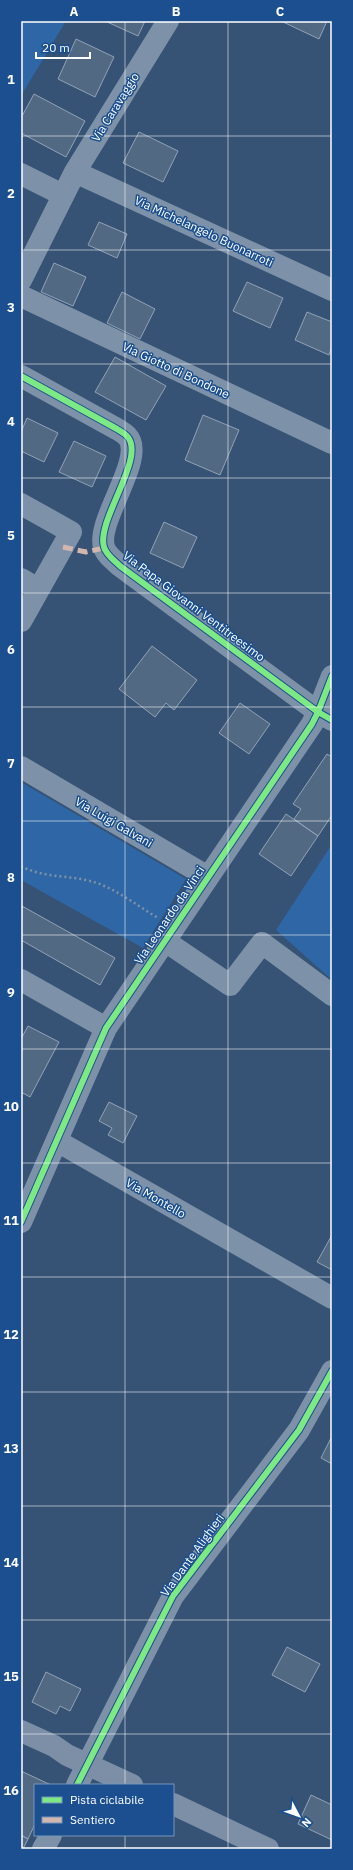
<svg xmlns="http://www.w3.org/2000/svg" width="353" height="1870" viewBox="0 0 353 1870" font-family="'IBM Plex Sans',sans-serif">
  <rect width="100%" height="100%" fill="#365274"/>
  <path fill="#2f66a5" d="M21,21H66L21,96Z
    M21,782L186,879L143,948L21,880Z
    M330,847L332,848V980L276,930Z"/>
  <path fill="#526984" stroke="#92a2b6" d="M105,21H145L138,36Z
    M281,21H327L319,39Z
    M76,39L114,57L95,97L58,79Z
    M34,94L85,121L66,157L21,133V118Z
    M139,132L178,151L163,182L123,163Z
    M99,222L127,234L117,258L88,245Z
    M54,263L86,277L73,306L41,292Z
    M247,282L283,298L270,328L233,311Z
    M122,292L155,309L140,339L107,323Z
    M307,312L332,322V346L329,355L295,340Z
    M115,357L166,386L146,420L95,392Z
    M203,415L239,430L220,475L185,460Z
    M27,418L58,433L44,462L21,451V432Z
    M74,441L106,456L92,487L59,472Z
    M164,522L197,537L183,568L150,553Z
    M152,646L197,680L174,710L166,703L155,717L119,689Z
    M240,703L270,724L249,754L219,733Z
    M327,754L332,757V815L318,836L294,819L301,809L293,804Z
    M286,814L318,836L291,876L259,854Z
    M22,906L115,958L100,985L21,940Z
    M28,1026L59,1042L30,1097L21,1092V1039Z
    M109,1102L137,1116L123,1143L108,1135L112,1128L99,1121Z
    M332,1235V1270L317,1262Z
    M332,1436V1464L321,1458Z
    M287,1647L320,1664L305,1692L272,1675Z
    M46,1672L81,1689L70,1711L60,1706L56,1714L32,1702Z
    M21,1771L51,1785H35V1824L28,1839L21,1835Z
    M311,1795L332,1805V1840L298,1824Z
    M21,1835L28,1839L23,1849H21Z"/>
  <g fill="none" stroke-linecap="round" stroke-linejoin="round">
    <path stroke="#7d92a8" stroke-width="2.5" stroke-dasharray="2 3" stroke-linecap="butt" d="M21,866C43,878 67,875 90,881C114,887 136,905 158,918"/>
    <path stroke="#7d92a8" stroke-width="22" d="M75,172L332,290
      M21,174L63,195
      M21,280L75,172L168,21
      M21,296L332,443
      M21,376L117,429C120,431 124,433 127,436C147,457 96,520 104,547C106,555 115,561 120,566L318,712L332,720
      M21,504L71,532L21,621
      M21,579L38,589
      M21,767L208,877
      M165,941L230,985L262,943L332,995
      M21,980L106,1028
      M57,1141L332,1298
      M21,1222L106,1028L312,724L318,712L332,676
      M77,1785L173,1596L299,1430L332,1371
      M43,1849L51,1835"/>
    <path stroke="#7d8ea7" stroke-width="22" d="M21,1731L54,1746L67,1755L132,1785
      M173,1804L268,1849"/>
    <path stroke="#d1b7ad" stroke-width="5" stroke-dasharray="10 5" stroke-linecap="butt" d="M63,547L86,552L104,548"/>
    <g stroke="#1b4f8f" stroke-width="8">
      <path id="cycleway" d="M21,376L117,429C120,431 124,433 127,436C147,457 96,520 104,547C106,555 115,561 120,566L318,712L332,720
        M21,1222L106,1028L312,724L318,712L332,676
        M77,1785L173,1596L299,1430L332,1371"/>
    </g>
    <use href="#cycleway" stroke="#7ce984" stroke-width="6"/>
  </g>
  <path fill="none" stroke="#fff" stroke-width="1" stroke-opacity="0.55" d="M125,21V1785M228,21V1849M21,136H332M21,250H332M21,364H332M21,478H332M21,593H332M21,707H332M21,821H332M21,935H332M21,1049H332M21,1163H332M21,1277H332M21,1392H332M21,1506H332M21,1620H332M21,1734H332M125,1835V1849"/>
  <g text-anchor="middle" dominant-baseline="central" stroke-width="3" stroke-linejoin="round" paint-order="stroke">
    <g font-size="12" fill="#fff" stroke="#1b4f8f">
      <text transform="translate(115 107) rotate(-58)">Via Caravaggio</text>
      <text transform="translate(204 231) rotate(25)">Via Michelangelo Buonarroti</text>
      <text transform="translate(176 370) rotate(25)">Via Giotto di Bondone</text>
      <text transform="translate(194 606) rotate(37)">Via Papa Giovanni Ventitreesimo</text>
      <text transform="translate(114 822) rotate(30)">Via Luigi Galvani</text>
      <text transform="translate(169 915) rotate(-56)">Via Leonardo da Vinci</text>
      <text transform="translate(156 1198) rotate(30)">Via Montello</text>
      <text transform="translate(192 1555) rotate(-54)">Via Dante Alighieri</text>
    </g>
  </g>
  <rect width="353" height="1870" fill="none" stroke="#1b4f8f" stroke-width="44"/>
  <rect x="34" y="1784" width="140" height="52" fill="#1b4f8f" stroke="#7695bc"/>
  <rect x="42" y="1797" width="20" height="6" fill="#7ce984" stroke="#7695bc"/>
  <text x="70" y="1804" font-size="12" fill="#ffffff">Pista ciclabile</text>
  <rect x="42" y="1817" width="20" height="6" fill="#d1b7ad" stroke="#7695bc"/>
  <text x="70" y="1824" font-size="12" fill="#ffffff">Sentiero</text>
  <g transform="translate(299 1816) rotate(131)" stroke="#1b4f8f" stroke-width="3" paint-order="stroke">
  <path d="M0-3L7 15L0 10L-7 15Z" fill="#ffffff"/>
  <text y="-6" font-size="11" font-weight="bold" text-anchor="middle" fill="#ffffff">N</text>
  </g>
  <path d="M36 52v6h54v-6" fill="none" stroke="#ffffff" stroke-width="2"/>
  <text x="42" y="52" font-size="12" fill="#ffffff" stroke="#1b4f8f" stroke-width="3" paint-order="stroke">20 m</text>
  <rect x="22" y="22" width="309" height="1826" fill="none" stroke="#fff" stroke-width="1.5"/>
  <g font-size="13" text-anchor="middle" font-weight="bold" fill="#fff">
    <text x="74" y="16">A</text>
    <text x="176" y="16">B</text>
    <text x="280" y="16">C</text>
    <text x="11" y="84">1</text>
    <text x="11" y="198">2</text>
    <text x="11" y="312">3</text>
    <text x="11" y="426">4</text>
    <text x="11" y="540">5</text>
    <text x="11" y="654">6</text>
    <text x="11" y="768">7</text>
    <text x="11" y="882">8</text>
    <text x="11" y="997">9</text>
    <text x="11" y="1111">10</text>
    <text x="11" y="1225">11</text>
    <text x="11" y="1339">12</text>
    <text x="11" y="1453">13</text>
    <text x="11" y="1567">14</text>
    <text x="11" y="1681">15</text>
    <text x="11" y="1795">16</text>
  </g>
</svg>
